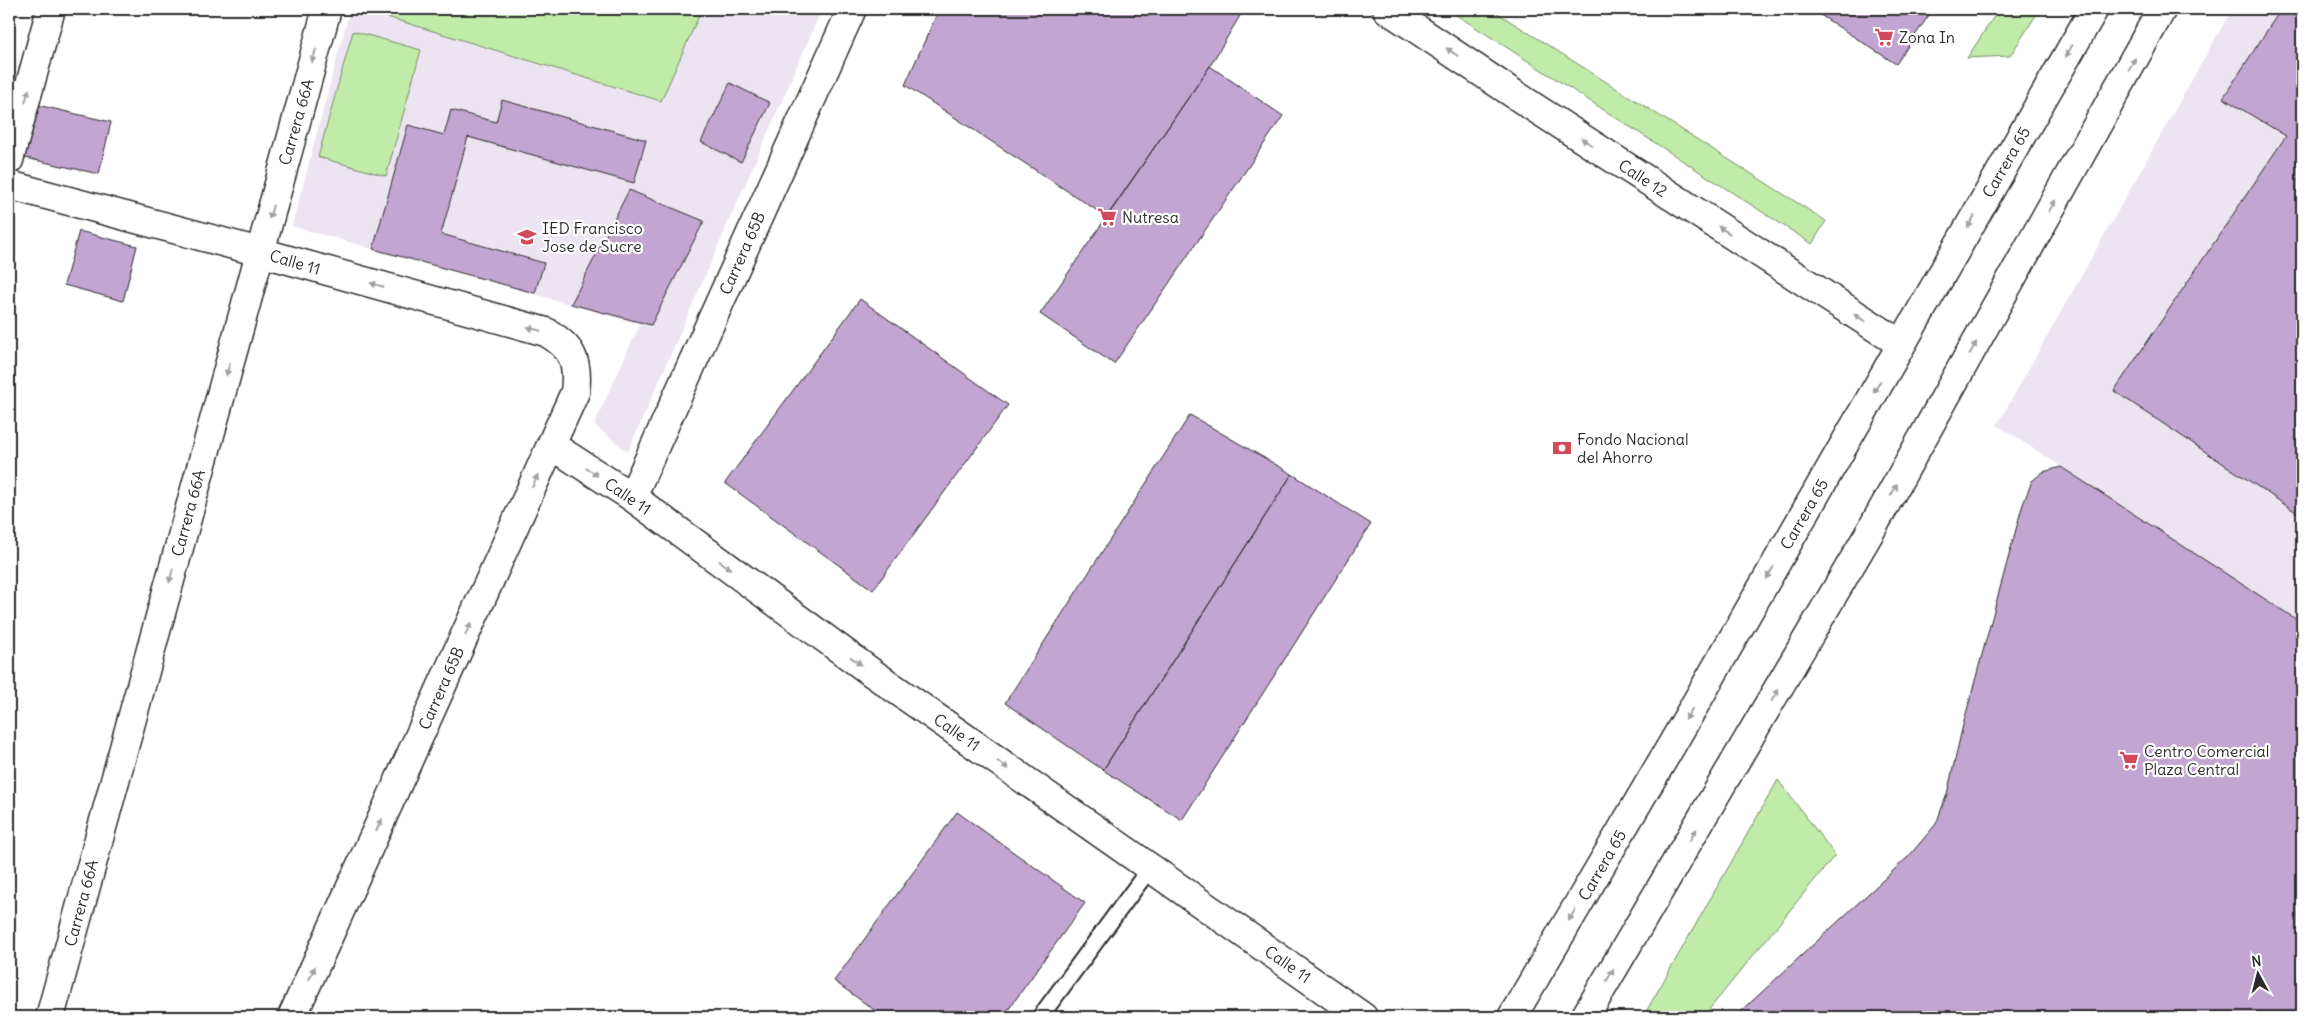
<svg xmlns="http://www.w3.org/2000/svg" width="2311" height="1026" viewBox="0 0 2311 1026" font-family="Delius,sans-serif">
  <rect width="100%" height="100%" fill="#fff"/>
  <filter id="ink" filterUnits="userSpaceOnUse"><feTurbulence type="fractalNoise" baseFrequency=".02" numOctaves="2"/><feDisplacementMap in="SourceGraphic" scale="10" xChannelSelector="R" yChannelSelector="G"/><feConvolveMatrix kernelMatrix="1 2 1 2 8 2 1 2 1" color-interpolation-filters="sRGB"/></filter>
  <g filter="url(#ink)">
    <path fill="#ede4f1" d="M350,9H361L403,21L660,101L702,9H822L628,452L594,425L640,324L292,226Z
      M2232,9H2302V623L1997,425Z"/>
    <path fill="#c1eba8" stroke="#768b6a" d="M361,9H702L661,101Z
      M1447,9H1491L1826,221L1812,244Z
      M1999,9H2040L2010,56L1967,58Z
      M353,31L421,50L386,176L318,157Z
      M1778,780L1835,855L1703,1017H1643Z"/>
    <path fill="#c3a5d1" stroke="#2b2b2b" d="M939,9H1244L1210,66L1107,217L905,85Z
      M1811,9H1933L1896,64Z
      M2281,9H2302V516L2114,391L2286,136L2223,98Z
      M1210,66L1283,116L1114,364L1040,314Z
      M730,83L770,103L741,162L701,142Z
      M502,100L646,140L634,183L468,137L441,234L544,263L535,293L373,249L408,125L444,135L451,110L496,122Z
      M33,104L111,122L99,174L21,157Z
      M629,190L704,221L651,325L571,304Z
      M79,231L137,246L123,301L64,285Z
      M860,299L1008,405L873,590L725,483Z
      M1190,415L1292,474L1103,770L1005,703Z
      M2061,467L2302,623V1017H1735L1909,856L1936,824L1947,794L1963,725L2022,507L2032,481L2043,472Z
      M1292,474L1371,524L1182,820L1103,770Z
      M957,812L1085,903L1003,1017H884L834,981Z"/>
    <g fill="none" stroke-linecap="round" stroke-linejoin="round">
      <g stroke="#2b2b2b" stroke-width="19">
        <path id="service" d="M1040,1017L1150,868"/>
      </g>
      <g stroke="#2b2b2b" stroke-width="31">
        <path id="minor" d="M1387,9L1532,106L1901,344
          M9,160L51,9
          M9,185L260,252L546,332C572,347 579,361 575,392L292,1017
          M551,445L632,497L871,672L1363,1017
          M632,497L852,9
          M50,1017L327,9"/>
      </g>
      <g stroke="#2b2b2b" stroke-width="31">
        <path id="tertiary" d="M1512,1017L1674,741L2094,9
          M1585,1017L1870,532L2162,9"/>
      </g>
      <use href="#service" stroke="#fff" stroke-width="15"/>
      <use href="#minor" stroke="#fff" stroke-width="28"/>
      <use href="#tertiary" stroke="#fff" stroke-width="28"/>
    </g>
    <defs><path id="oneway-solid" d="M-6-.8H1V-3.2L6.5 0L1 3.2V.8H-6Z" transform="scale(1.25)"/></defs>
    <g fill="#a0a0a0">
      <use href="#oneway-solid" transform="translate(2069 51) rotate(120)"/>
      <use href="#oneway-solid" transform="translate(1452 52) rotate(-146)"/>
      <use href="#oneway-solid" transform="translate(314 56) rotate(106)"/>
      <use href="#oneway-solid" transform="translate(2132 64) rotate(-61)"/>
      <use href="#oneway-solid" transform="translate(27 96) rotate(-74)"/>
      <use href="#oneway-solid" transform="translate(1587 142) rotate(-147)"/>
      <use href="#oneway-solid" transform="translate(2052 206) rotate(-61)"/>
      <use href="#oneway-solid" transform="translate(271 212) rotate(106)"/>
      <use href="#oneway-solid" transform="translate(1971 222) rotate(120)"/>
      <use href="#oneway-solid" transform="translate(1724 230) rotate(-147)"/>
      <use href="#oneway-solid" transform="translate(377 285) rotate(-164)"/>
      <use href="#oneway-solid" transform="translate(1860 318) rotate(-147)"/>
      <use href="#oneway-solid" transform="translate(534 329) rotate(-164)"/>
      <use href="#oneway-solid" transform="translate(1973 348) rotate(-61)"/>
      <use href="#oneway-solid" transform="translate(228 369) rotate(105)"/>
      <use href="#oneway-solid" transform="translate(1877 387) rotate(120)"/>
      <use href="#oneway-solid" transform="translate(592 472) rotate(33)"/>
      <use href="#oneway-solid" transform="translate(535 481) rotate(-66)"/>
      <use href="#oneway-solid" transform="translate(1894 490) rotate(-61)"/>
      <use href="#oneway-solid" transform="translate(725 565) rotate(36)"/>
      <use href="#oneway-solid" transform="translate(1770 573) rotate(120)"/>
      <use href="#oneway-solid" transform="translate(171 576) rotate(105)"/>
      <use href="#oneway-solid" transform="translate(468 629) rotate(-66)"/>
      <use href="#oneway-solid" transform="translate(856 661) rotate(36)"/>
      <use href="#oneway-solid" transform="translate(1775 695) rotate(-60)"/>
      <use href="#oneway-solid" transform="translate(1689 714) rotate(120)"/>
      <use href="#oneway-solid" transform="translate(1003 765) rotate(35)"/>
      <use href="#oneway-solid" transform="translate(379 825) rotate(-66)"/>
      <use href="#oneway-solid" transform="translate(1693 835) rotate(-60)"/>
      <use href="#oneway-solid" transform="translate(1572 915) rotate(120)"/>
      <use href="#oneway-solid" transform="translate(312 973) rotate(-66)"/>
      <use href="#oneway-solid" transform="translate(1610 975) rotate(-60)"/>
    </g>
  </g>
  <defs>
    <g id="supermarket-bare" transform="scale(1.5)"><path d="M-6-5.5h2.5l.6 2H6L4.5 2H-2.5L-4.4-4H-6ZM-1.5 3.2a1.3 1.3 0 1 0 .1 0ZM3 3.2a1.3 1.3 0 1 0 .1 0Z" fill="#d1495b" stroke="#fff" stroke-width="2.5" paint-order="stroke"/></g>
    <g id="school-bare" transform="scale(1.5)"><path d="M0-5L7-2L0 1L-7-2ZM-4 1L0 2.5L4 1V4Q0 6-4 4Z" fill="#d1495b" stroke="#fff" stroke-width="2.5" paint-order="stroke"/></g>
    <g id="bank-bare" transform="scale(1.5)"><path d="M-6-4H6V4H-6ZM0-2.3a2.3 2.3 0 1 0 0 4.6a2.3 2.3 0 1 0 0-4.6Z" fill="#d1495b" stroke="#fff" stroke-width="2.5" paint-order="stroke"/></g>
  </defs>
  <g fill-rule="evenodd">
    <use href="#supermarket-bare" x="1884" y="37"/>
    <use href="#supermarket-bare" x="1107" y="217"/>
    <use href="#school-bare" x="527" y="237"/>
    <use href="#bank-bare" x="1562" y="448"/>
    <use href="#supermarket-bare" x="2129" y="760"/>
  </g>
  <g text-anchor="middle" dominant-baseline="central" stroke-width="4.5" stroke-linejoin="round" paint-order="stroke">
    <g font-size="16" fill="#2b2b2b" stroke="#fff" text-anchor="start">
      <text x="1899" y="37">Zona In</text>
      <text x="1122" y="217">Nutresa</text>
      <text x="542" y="228">IED Francisco<tspan x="542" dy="18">Jose de Sucre</tspan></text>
      <text x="1577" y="439">Fondo Nacional<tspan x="1577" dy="18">del Ahorro</tspan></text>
      <text x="2144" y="751">Centro Comercial<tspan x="2144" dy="18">Plaza Central</tspan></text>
    </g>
    <g font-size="16" fill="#2b2b2b" stroke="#fff">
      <text transform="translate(296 122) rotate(-74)">Carrera 66A</text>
      <text transform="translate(2006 162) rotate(-60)">Carrera 65</text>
      <text transform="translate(1643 178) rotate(33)">Calle 12</text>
      <text transform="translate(742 253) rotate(-66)">Carrera 65B</text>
      <text transform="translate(295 262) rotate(16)">Calle 11</text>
      <text transform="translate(628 496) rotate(34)">Calle 11</text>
      <text transform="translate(188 513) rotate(-75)">Carrera 66A</text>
      <text transform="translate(1804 514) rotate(-60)">Carrera 65</text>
      <text transform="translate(441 688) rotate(-66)">Carrera 65B</text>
      <text transform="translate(957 732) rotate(35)">Calle 11</text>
      <text transform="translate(1602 865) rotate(-60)">Carrera 65</text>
      <text transform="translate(81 903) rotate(-75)">Carrera 66A</text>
      <text transform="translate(1288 964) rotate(35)">Calle 11</text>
    </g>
  </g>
  <rect width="2311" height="1026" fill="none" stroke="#fff" stroke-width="30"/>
  <rect x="15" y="15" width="2281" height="996" fill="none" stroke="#2b2b2b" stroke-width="2" filter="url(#ink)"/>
  <g transform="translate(2258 974) rotate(353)" stroke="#ffffff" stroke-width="4" paint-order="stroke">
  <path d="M0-4L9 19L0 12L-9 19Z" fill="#2b2b2b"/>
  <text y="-8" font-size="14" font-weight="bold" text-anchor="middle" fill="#2b2b2b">N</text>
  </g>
</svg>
